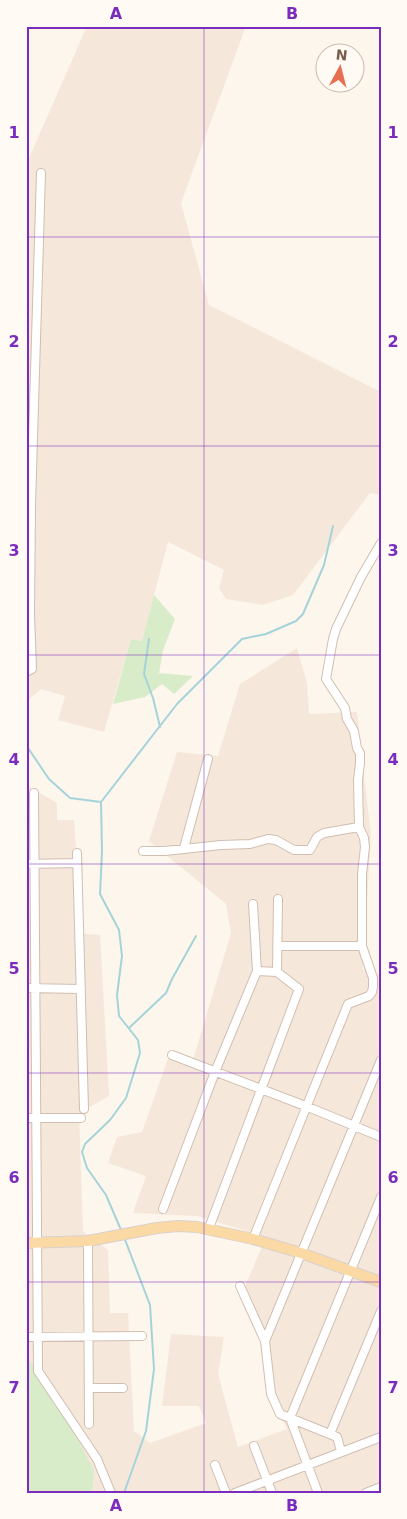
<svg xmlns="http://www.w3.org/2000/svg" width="407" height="1519" viewBox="0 0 407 1519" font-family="'DejaVu Sans',sans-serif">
  <rect width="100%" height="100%" fill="#fdf6ec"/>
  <path fill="#f5e8da" d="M87,26H246L181,203L209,305L381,392V495L370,493L293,595L263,605L226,599L219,588L224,570L168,542L142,641L131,639L104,732L58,720L65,696L41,689L26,702V165Z
    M297,648L307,683L309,714L357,712L371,836L363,969L381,975V1493H26V785L57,803V820H74L77,863V933L100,935L109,1096L79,1113L83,1231L108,1250L110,1313H128L134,1431L150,1443L206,1423L199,1406H162L171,1334L224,1337L218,1374L238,1447L287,1429L268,1393L262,1333L244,1289L266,1237L197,1216L133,1213L146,1176L108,1163L117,1137L142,1132L170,1053L193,1060L231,933L226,904L149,841L177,752L218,756L240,684Z"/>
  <path fill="#d8ecc9" d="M154,595L175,619L163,650L159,673L193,676L174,694L162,684L145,697L113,704L131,639L142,641Z
    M26,1355L77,1437L94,1471L92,1493H26Z"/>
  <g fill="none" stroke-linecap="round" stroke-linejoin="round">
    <path stroke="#a5d3da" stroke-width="2" d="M149,639L144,674L153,698L160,727
      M28,748L49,779L70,798L101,802
      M129,1028L166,993L172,979L196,936
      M121,1230L106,1195L87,1168L82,1152L85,1144L110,1120L126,1098L140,1053L138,1040L119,1016L117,995L122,956L119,930L100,894L102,851L101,802L177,704L242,639L266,634L296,621L303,614L324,565L333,526
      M124,1493L146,1431L154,1369L150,1305L124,1237"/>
    <g stroke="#d1beb0" stroke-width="10">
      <path id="minor" d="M26,672L32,669L30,615L31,505L41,173
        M34,793L38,1371L97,1459L111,1493
        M184,848L208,759
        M143,851H165L221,845L250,844L268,839L276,840L294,850H310L317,837L324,833L359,827
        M77,853L84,1109
        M26,864L77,863
        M278,946H362
        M277,972L278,899
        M26,988L81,989
        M172,1055L308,1107L381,1137
        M26,1118H81
        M163,1209L215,1072L257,971L253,904
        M209,1228L299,989L277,972L257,971
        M253,1239L348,1004L369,996L372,992L373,987V978L362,946V874L365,847L364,838L359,827L358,780L360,763V753L357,748L354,731L347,719L345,708L326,679L333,639L336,629L361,577L381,543
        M88,1241L89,1424
        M240,1286L265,1341L271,1394L280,1414L337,1437L341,1451
        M26,1337L142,1336
        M265,1341L381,1060
        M89,1388H123
        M290,1418L381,1197
        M290,1418L318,1493
        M330,1434L381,1311
        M254,1446L272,1493
        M215,1465L226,1493
        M235,1493L381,1437
        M366,1493L381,1487"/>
    </g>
    <g stroke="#dad1cd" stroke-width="12">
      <path id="major" d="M26,1243L88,1241L157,1228L178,1226L197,1227L253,1239L301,1253L381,1282"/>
    </g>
    <use href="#minor" stroke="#fff" stroke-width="8"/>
    <use href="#major" stroke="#fbd9a5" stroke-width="10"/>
  </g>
  <path fill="none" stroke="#7b2cbf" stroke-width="1" stroke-opacity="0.55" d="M204,26V1493M26,237H381M26,446H381M26,655H381M26,864H381M26,1073H381M26,1282H381"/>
  <rect width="407" height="1519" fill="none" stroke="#fffaf3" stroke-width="55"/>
  <g transform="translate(340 68) rotate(7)"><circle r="24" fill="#fffaf3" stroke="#cabbb1"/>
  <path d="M0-4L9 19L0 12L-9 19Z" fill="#e76f51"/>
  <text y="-8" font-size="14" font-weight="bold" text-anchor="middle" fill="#7a5c4d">N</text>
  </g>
  <rect x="28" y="28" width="352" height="1464" fill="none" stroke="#7b2cbf" stroke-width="2"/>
  <g font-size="16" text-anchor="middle" font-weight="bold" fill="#7b2cbf">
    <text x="116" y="19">A</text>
    <text x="292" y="19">B</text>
    <text x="14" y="138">1</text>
    <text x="393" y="138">1</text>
    <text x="14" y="347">2</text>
    <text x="393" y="347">2</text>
    <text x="14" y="556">3</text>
    <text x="393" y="556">3</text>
    <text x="14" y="765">4</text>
    <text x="393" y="765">4</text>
    <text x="14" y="974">5</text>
    <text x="393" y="974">5</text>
    <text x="14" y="1183">6</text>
    <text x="393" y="1183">6</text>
    <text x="14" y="1393">7</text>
    <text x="393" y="1393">7</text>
    <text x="116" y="1511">A</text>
    <text x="292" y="1511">B</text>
  </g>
</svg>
